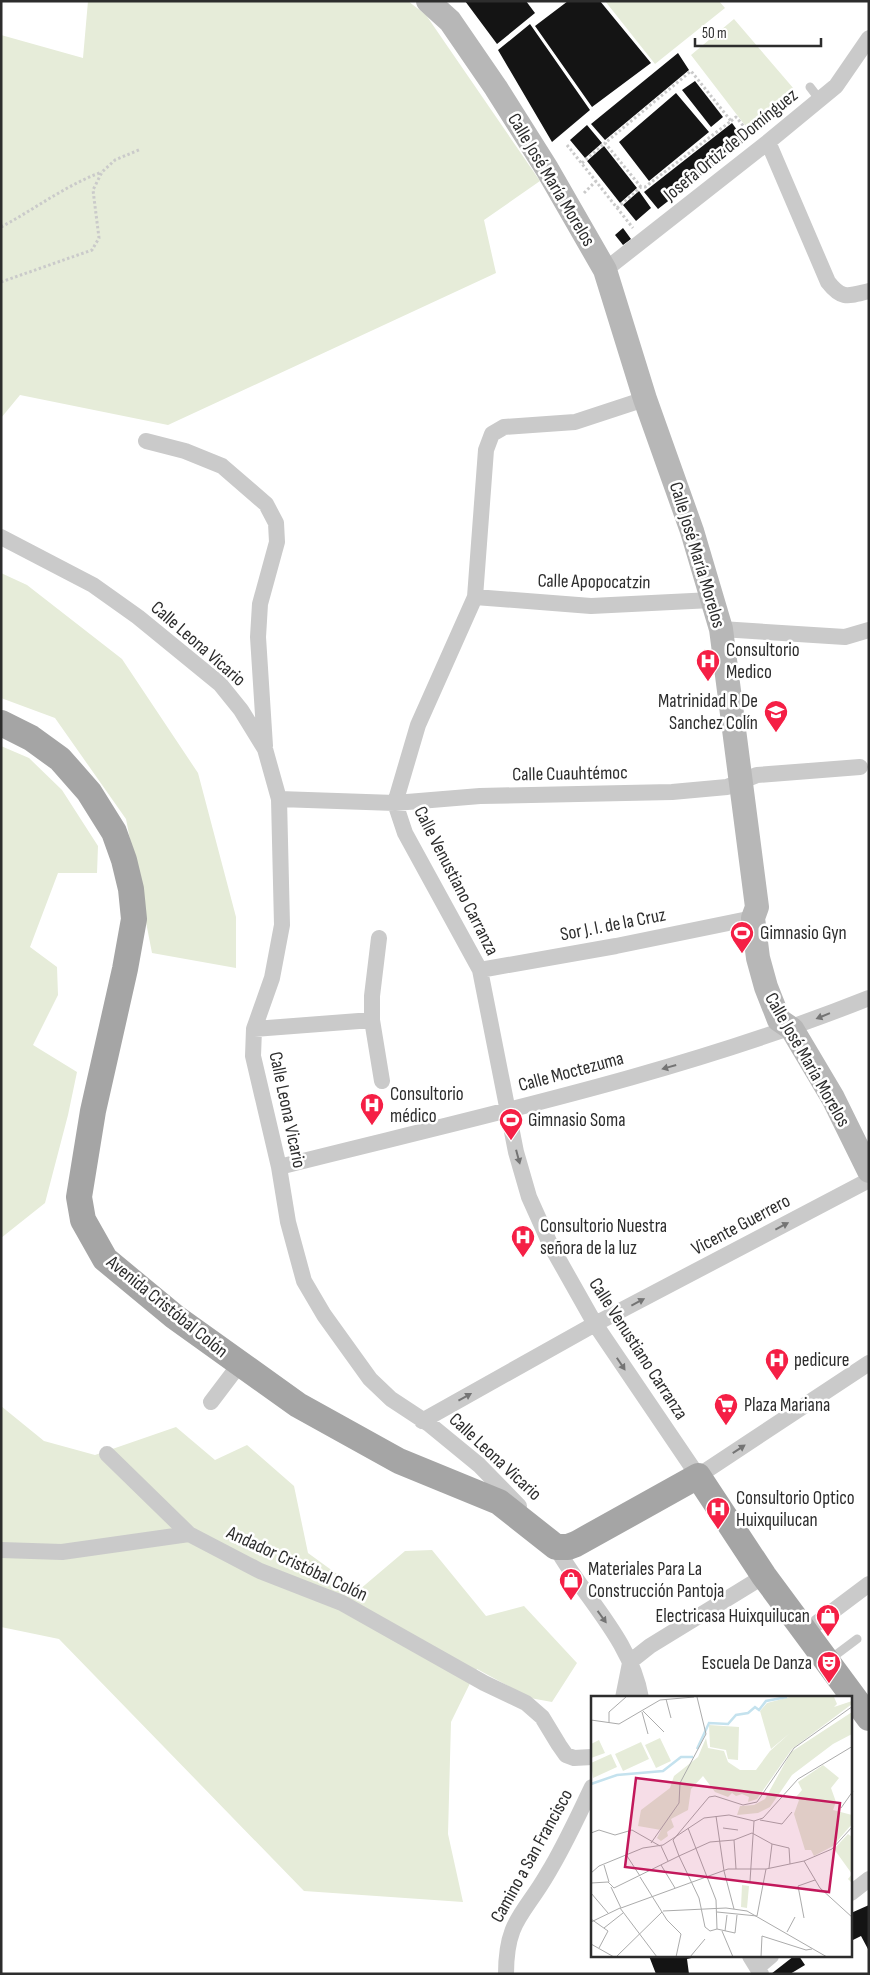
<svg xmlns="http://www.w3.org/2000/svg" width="870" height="1975" viewBox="0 0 870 1975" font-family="'Sofia Sans Condensed',sans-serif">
  <rect width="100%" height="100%" fill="#fff"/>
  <path fill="#e6ecd9" d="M88,1H408L426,15L540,181L484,220L496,273L168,425L20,395L1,418V35L83,58Z
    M605,1H719L725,8L655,64Z
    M734,19L794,89L747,128L691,55Z
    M1,573L27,585L122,659L198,773L236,917V968L152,953L126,819L55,718L1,698Z
    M1,746L29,758L62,790L98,846L97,873H58L30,947L57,967L58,995L33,1045L77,1072L68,1115L45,1203L1,1238Z
    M1,1406L44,1441L95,1455L176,1427L215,1460L247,1445L294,1486L308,1553L359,1590L405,1551L432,1550L486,1616L524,1606L577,1663L552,1702L530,1698L477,1669L451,1722L448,1834L463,1902L304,1891L59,1639L1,1627Z"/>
  <path fill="#141414" d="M465,1H526L535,13L497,44Z
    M568,1H600L651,63L592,107L535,26Z
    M530,24L590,110L552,142L498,50Z
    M678,53L689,70L605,140L591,124Z
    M695,81L723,117L711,127L682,90Z
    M676,93L709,132L649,181L619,142Z
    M732,123L745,141L658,209L644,192Z
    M587,125L602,143L585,158L570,140Z
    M604,146L637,188L620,203L587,161Z
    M639,191L651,208L636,221L623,205Z
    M623,228L631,239L623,245L615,235Z
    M869,1905V1951L861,1936L851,1941V1913Z
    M649,1956H696V1957L687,1959L689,1974H656Z
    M794,1956H799L805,1965L790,1974H771Z"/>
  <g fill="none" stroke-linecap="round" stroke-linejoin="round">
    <path stroke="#cacaca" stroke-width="3" stroke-dasharray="2.5 2.5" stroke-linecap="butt" d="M731,121L736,117L751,135
      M567,145L633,228
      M582,163L605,143
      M584,193L596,181
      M617,208L641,187H645L731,121L691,71L605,143L641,187
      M1,227C35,209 66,185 102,172
      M1,282L92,250L99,238L93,190L102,172L115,160L141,149"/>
    <path stroke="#cacaca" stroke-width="9" d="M810,87L820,100
      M829,1660L857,1639"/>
    <path stroke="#cacaca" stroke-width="16" d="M768,142L828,282C842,300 848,296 869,291
      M605,270L768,142L836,86L869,38
      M645,399L575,422L504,427L492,434L486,450L475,597L418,725L395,803L405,833L480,970L516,1152L529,1197L551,1246L595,1324L698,1476L869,1363
      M146,441L185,451L222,466L266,504L276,523L277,542L260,604L258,637L265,746
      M1,537L93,585L138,617L220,684L241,710L265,749L279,799L282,925L272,978L254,1029L253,1056L279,1167L288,1222L304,1281L324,1315L370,1379L391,1399L429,1424L479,1465L519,1506
      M475,597L591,606L712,600
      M721,629L845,637L869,630
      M279,799L395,803L480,796L672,792L727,787L757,775L860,767
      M379,938L372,996V1020L382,1081
      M480,970L616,946L753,918
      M254,1029L372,1020
      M279,1167C477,1117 679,1074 869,998
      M211,1402L239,1365
      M422,1421L595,1324L869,1180
      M107,1454L189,1534
      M553,1542C580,1594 631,1638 641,1698
      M1,1550L62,1552L189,1534L260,1571L342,1603L484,1683L526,1703L542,1717L559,1745L566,1755L574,1758L592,1757
      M805,1632L869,1584
      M631,1661L650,1646L764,1576
      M623,1698L630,1663
      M851,1893L869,1879
      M750,1956L761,1974
      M758,1967L771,1956
      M506,1974C506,1920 524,1915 548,1873C565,1845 578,1816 592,1787"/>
    <path stroke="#b7b7b7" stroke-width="24" d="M428,1L450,21L496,88L547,169L605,270L645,399L692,531L721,629L757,907L753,918L758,958L766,987L779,1020L792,1029L833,1098L869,1171"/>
    <path stroke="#a5a5a5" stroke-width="26" d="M1,723L31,738L60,759L89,792L114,832L124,860L131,889L134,919L125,969L93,1111L79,1197L83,1220L105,1259L175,1317L298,1405L399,1461L499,1502L556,1547H568L576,1544L698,1476L764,1576L869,1718"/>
  </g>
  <defs><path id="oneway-solid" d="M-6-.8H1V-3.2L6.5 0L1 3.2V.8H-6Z" transform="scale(1.25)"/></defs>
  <g fill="#747474">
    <use href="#oneway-solid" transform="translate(823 1016) rotate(158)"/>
    <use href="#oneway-solid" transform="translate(669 1067) rotate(164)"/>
    <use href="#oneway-solid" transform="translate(518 1157) rotate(75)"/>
    <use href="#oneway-solid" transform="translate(782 1226) rotate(-28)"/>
    <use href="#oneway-solid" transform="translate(638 1302) rotate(-28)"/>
    <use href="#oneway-solid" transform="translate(621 1364) rotate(56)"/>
    <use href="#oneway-solid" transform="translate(465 1397) rotate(-29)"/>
    <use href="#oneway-solid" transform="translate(739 1449) rotate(-33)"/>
    <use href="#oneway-solid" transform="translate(602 1617) rotate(54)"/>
  </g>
  <defs>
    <g id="hospital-pin" transform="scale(1.25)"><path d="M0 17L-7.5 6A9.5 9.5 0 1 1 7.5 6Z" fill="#f51f45" stroke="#fff"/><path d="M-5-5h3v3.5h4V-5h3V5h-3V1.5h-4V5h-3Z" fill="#fff"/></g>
    <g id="school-pin" transform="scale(1.25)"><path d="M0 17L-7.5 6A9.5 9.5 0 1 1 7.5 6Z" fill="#f51f45" stroke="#fff"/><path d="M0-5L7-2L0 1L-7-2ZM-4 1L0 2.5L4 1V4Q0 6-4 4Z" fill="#fff"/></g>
    <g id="stadium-pin" transform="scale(1.25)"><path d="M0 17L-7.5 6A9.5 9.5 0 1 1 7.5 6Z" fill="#f51f45" stroke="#fff"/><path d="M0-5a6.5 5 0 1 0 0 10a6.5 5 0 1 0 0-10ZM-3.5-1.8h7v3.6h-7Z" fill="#fff"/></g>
    <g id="supermarket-pin" transform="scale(1.25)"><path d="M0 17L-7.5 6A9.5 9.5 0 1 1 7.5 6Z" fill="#f51f45" stroke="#fff"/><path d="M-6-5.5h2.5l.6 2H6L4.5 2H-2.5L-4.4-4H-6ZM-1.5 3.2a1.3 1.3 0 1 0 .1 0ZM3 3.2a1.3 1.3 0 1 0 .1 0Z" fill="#fff"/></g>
    <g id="shop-pin" transform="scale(1.25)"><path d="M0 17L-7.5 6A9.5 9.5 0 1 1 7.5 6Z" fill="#f51f45" stroke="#fff"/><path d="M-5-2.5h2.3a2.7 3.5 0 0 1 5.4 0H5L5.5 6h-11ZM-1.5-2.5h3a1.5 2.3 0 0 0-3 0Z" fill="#fff"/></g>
    <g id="theatre-pin" transform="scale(1.25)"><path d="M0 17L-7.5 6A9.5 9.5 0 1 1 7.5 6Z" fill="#f51f45" stroke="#fff"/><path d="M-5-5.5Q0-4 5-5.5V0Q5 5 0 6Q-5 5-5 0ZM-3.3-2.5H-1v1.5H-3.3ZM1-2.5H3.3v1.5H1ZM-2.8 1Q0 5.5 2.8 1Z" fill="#fff"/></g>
  </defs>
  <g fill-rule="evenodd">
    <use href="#hospital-pin" x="708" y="661"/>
    <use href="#school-pin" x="776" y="712"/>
    <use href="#stadium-pin" x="742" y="933"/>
    <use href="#hospital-pin" x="372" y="1105"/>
    <use href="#stadium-pin" x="511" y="1120"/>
    <use href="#hospital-pin" x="523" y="1237"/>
    <use href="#hospital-pin" x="777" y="1360"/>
    <use href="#supermarket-pin" x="726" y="1405"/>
    <use href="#hospital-pin" x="718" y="1509"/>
    <use href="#shop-pin" x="571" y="1580"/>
    <use href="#shop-pin" x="828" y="1616"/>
    <use href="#theatre-pin" x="829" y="1663"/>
  </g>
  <g text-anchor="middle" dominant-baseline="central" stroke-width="5" stroke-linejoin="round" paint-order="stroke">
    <g font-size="19" fill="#2d2d2d" stroke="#fff">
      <text transform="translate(731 145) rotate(-39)">Josefa Ortiz de Domínguez</text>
      <text transform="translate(551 180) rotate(59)">Calle José María Morelos</text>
      <text transform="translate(697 555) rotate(73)">Calle José María Morelos</text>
      <text transform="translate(594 582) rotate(1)">Calle Apopocatzin</text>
      <text transform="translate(198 644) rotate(41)">Calle Leona Vicario</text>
      <text transform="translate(570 774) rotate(-1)">Calle Cuauhtémoc</text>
      <text transform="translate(456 881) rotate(63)">Calle Venustiano Carranza</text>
      <text transform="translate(613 925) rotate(-11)">Sor J. I. de la Cruz</text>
      <text transform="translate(807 1060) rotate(60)">Calle José María Morelos</text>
      <text transform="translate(571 1072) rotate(-15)">Calle Moctezuma</text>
      <text transform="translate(287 1110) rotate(78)">Calle Leona Vicario</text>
      <text transform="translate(741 1225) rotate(-28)">Vicente Guerrero</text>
      <text transform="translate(167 1307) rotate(39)">Avenida Cristóbal Colón</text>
      <text transform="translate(638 1349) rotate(57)">Calle Venustiano Carranza</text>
      <text transform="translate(495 1457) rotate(43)">Calle Leona Vicario</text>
      <text transform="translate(297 1564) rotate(25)">Andador Cristóbal Colón</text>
      <text transform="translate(532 1856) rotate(-61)">Camino a San Francisco</text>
    </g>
    <g font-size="19" fill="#2d2d2d" stroke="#fff" text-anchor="start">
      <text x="726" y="650">Consultorio<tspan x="726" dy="22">Medico</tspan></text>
      <text x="758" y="701" text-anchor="end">Matrinidad R De<tspan x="758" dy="22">Sanchez Colín</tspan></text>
      <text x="760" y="933">Gimnasio Gyn</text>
      <text x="390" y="1094">Consultorio<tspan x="390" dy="22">médico</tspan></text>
      <text x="528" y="1120">Gimnasio Soma</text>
      <text x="540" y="1226">Consultorio Nuestra<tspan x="540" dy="22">señora de la luz</tspan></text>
      <text x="794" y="1360">pedicure</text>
      <text x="744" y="1405">Plaza Mariana</text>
      <text x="736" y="1498">Consultorio Optico<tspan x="736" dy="22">Huixquilucan</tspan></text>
      <text x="588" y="1569">Materiales Para La<tspan x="588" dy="22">Construcción Pantoja</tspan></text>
      <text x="810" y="1616" text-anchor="end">Electricasa Huixquilucan</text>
      <text x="812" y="1663" text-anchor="end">Escuela De Danza</text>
    </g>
  </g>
  <g transform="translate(591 1696)">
    <rect width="261" height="261" fill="#fff"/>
    <path d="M199,1H243L246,8L243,11L261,5V8L201,53L166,103L157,106L158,101L151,98L145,100L141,97L137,101L124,96L112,80L100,93L97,114L80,123L83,131L76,136L77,140L70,145L66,142L70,134L47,130L50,114L79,92L83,80L107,61L115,42L117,52L133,55L137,66L149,74H165L179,55L199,37L180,53L169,15L176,7ZM261,16V38L242,48L201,79L179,111L167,117L146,119L149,110L163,109L174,103L200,56ZM118,29L148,31L147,64L137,63L135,54L119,51ZM69,42L80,65L65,72L54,49ZM8,44L14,57L0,62V48ZM50,46L58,63L32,75L24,58ZM20,58L26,71L2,82L0,67ZM232,69L248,82L240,92L245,106L242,114L261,119V128L242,150L223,160L220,154H214L203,118L208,104L205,101L211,94L207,86ZM257,138L261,141V187L257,183L261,178L243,153ZM151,189L158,190L156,212L150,211Z" fill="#e6ecd9"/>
    <path fill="none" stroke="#c4e2ee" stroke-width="2.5" d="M106,53L118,27L137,28L145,19L157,17L164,11L168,14L175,5L196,1M0,88L26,79L72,75L90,61H102"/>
    <path fill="none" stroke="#ababab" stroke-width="1" d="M75,3L80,22M52,15L73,36M51,16L57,38M0,24L28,28L69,4L103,1M18,27V16L35,1M250,112L262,95M125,120L133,175L143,213M169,124L191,128L201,116M97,132L125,204L126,233M132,132L147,134M0,137L8,134L24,139L41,134L69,150M143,144L145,173M60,147L88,107L89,87L115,38L106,1M70,150L77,165M36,160L49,180M213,165L229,192L262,222M13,169L18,186M70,169L84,192M178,172L181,148M0,177L8,170L52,152L72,149L113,122L138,119L163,125L172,122L207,83L262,50M49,181L76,224L90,238L85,261M159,185L163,125M0,187L17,186L23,192L88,160L82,144L118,101L124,100L152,109L166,106L203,52L262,10M20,191L30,212L137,173H175L213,165L241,153L262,130M0,197L17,217M72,215L135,212L156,215L236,261M126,216L166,220L175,173M146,219L144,237L126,233L119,235L114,231L108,202L88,160L119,146L143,144L161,137L181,148L198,152L199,168M213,222L207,190L224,184M0,223L17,235L8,252M0,226L29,212L66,261M13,232L32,217M131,235L142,261M134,235L136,219M196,236L204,221M0,248L23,261M25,261L71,216M99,261L114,243M170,261L171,240L215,254L221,253"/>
    <path fill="#c2185b" fill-opacity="0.15" stroke="#c2185b" stroke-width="2.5" d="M45,82L249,107L238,196L34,171Z"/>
    <rect width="261" height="261" fill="none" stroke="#2d2d2d" stroke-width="2.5"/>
  </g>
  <rect width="870" height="1975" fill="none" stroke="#2d2d2d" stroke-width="5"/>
  <path d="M695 38v8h126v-8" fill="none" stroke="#2d2d2d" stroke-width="2.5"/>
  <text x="702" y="38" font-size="15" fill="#2d2d2d" stroke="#ffffff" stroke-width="4" paint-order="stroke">50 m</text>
</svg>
